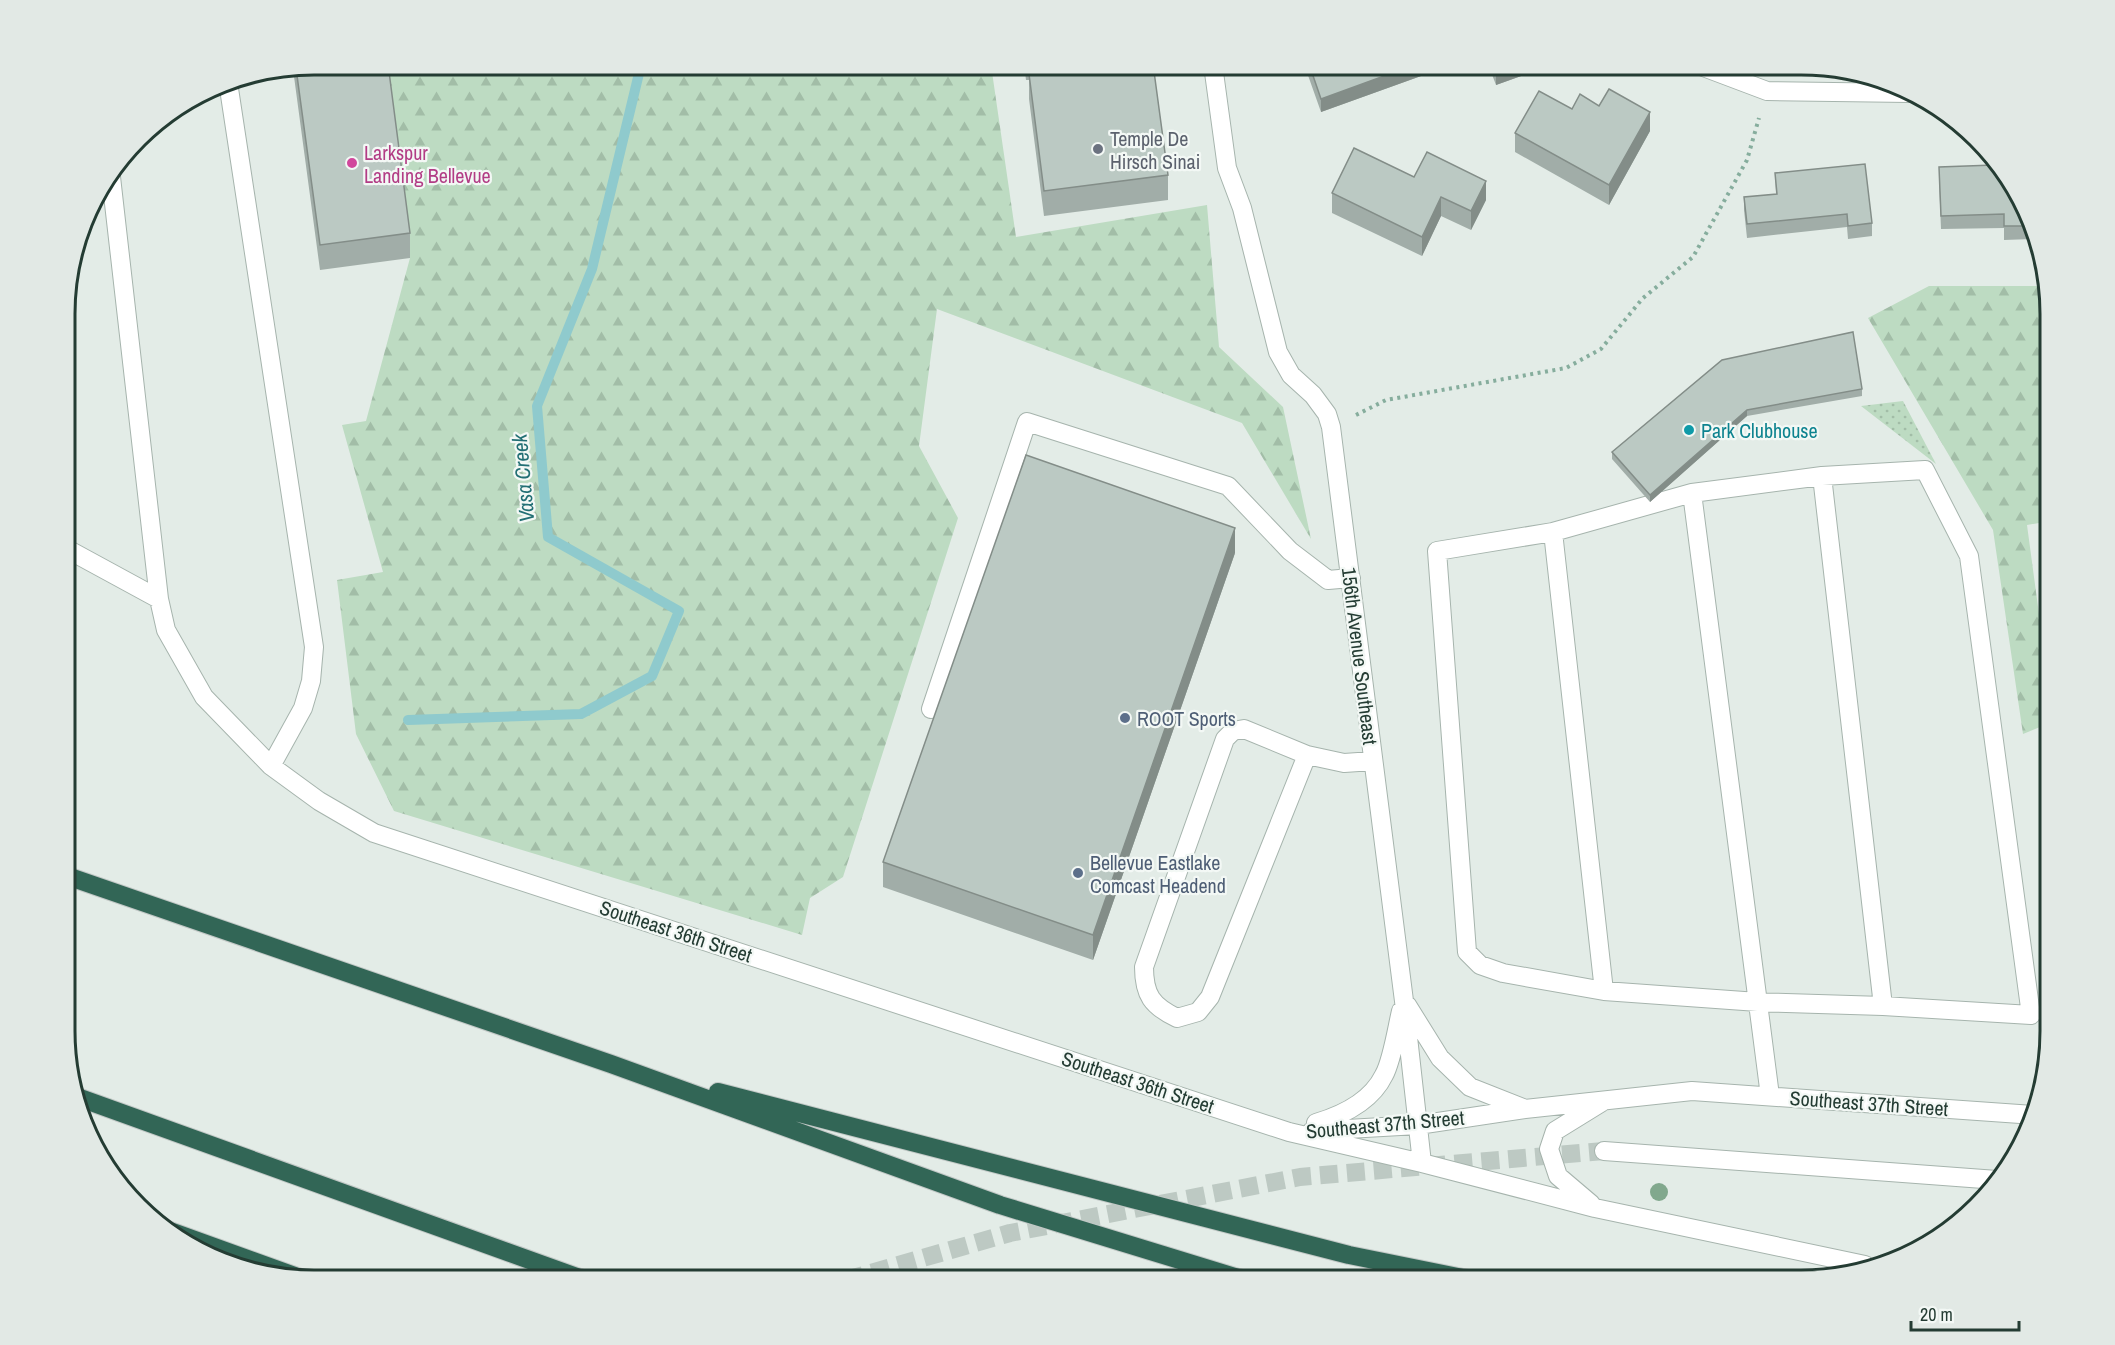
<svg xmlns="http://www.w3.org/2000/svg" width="2115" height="1345" viewBox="0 0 2115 1345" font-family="'Archivo Narrow',sans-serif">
  <defs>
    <pattern id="forest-firs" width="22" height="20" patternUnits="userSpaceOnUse" patternTransform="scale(1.5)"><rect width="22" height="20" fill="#bddbc2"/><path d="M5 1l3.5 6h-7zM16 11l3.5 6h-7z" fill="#a2bda7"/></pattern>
    <pattern id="park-dots" width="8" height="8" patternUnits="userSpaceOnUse" patternTransform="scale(1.5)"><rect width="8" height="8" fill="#bddbc2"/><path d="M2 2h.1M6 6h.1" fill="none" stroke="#a2bda7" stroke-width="1.8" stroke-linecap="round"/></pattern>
  </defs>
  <rect width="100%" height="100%" fill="#e3ece7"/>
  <path fill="url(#forest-firs)" d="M384,65H991L1016,237L1207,205L1219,347L1283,407L1311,539L1242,423L937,309L919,446L958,518L843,877L810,898L802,935L394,811L356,734L337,580L383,572L342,425L366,421L410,258Z
    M1929,286H2046L2050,298V521L2027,525L2050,696V723L2023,734L1993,530L1868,318Z"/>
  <path fill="url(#park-dots)" d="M1903,401L1936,464L1861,406Z"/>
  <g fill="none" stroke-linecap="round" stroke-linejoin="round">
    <path stroke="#8fcacd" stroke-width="10" d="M408,720L581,714L652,676L679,611L548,537L537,406L592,269L641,65"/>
    <path stroke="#bdc9c3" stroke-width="18" stroke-dasharray="18 9" stroke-linecap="butt" d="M846,1280L1010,1233L1300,1177L1604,1151"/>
    <g stroke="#a6b4ad" stroke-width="20">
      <path id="minor" d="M1213,65L1227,168L1242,208L1278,352L1291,375L1313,395L1327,414L1331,427L1404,1001L1422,1163
        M1698,65L1767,91L1909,93
        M228,82L314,647L311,681L303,708L271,766
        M111,177L159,599L166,630L204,697L271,766L319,801L374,833L1289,1132L1422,1163L1595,1208L1865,1265
        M1925,470L1969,556L2031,1015L1883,1006L1758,1002L1604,991L1503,973L1480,965L1467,952L1437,551L1553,532L1692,493L1822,476Z
        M1822,476L1883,1006
        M1692,493L1770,1096
        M1553,532L1604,991
        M67,549L159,599
        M931,709L1027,422L1228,486L1290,551L1328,580L1351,578
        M1307,755L1210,997L1198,1012L1177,1018C1152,1006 1144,995 1144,967L1225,739L1233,731L1244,729L1307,755L1344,763L1373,761
        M1407,1005L1440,1058L1470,1087L1523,1108
        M1316,1123C1343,1115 1371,1102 1384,1075C1392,1061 1397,1028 1401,1011
        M1312,1131L1418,1125L1525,1109L1692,1091L2035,1115
        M1604,1151L1997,1180
        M1591,1204L1558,1176L1549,1149L1555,1131L1602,1102"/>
    </g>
    <g stroke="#c2c8c6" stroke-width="20">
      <path id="highway" d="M67,876L611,1064L1000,1205L1245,1280
        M718,1092L1349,1255L1473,1280
        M80,1098L585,1280
        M167,1230L303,1279"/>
    </g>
    <path stroke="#86ad9d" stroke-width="4" stroke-dasharray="3 4.5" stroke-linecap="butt" d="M1356,415L1386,400L1566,368L1601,349L1643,298L1693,257L1747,160L1759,118"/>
    <use href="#minor" stroke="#fff" stroke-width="18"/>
    <use href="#highway" stroke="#326656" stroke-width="18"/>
  </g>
  <circle fill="#81a88d" cx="1659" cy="1192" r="9"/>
  <path fill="#a1ada8" d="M314,64L410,233V258L320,270L293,69Z
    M1024,64H1153L1168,175V200L1044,216L1029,99V80H1026Z
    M1304,64H1421V76L1321,112Z
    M1488,64H1554L1496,85Z
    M1599,106L1650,131L1609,205L1515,152V133L1572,109Z
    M1775,173L1872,223V236L1848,239L1847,227L1747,238L1744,210V197L1776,194Z
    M1414,177L1486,200L1471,230L1441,216L1422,256L1332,213V193Z
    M1939,180L2017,190L2032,239L2004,240V228L1941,229Z
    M1722,360L1862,389V396L1747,416L1650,502L1612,459V452Z
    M1235,553L1093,960L883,887V862Z"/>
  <path fill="#838d88" d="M1417,64H1421V76L1321,112V99Z
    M1517,64H1554L1496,85V72Z
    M1650,112V131L1609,205V185Z
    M1486,181V200L1471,230V211Z
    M1441,197V216L1422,256V237Z
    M1747,410V416L1650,502V495Z
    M1235,528V553L1093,960V935Z"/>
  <path fill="#bbc9c3" stroke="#838d88" stroke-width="1.5" d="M314,64H388L410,233L320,245L296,68Z
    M1051,64H1153L1168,175L1044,191L1029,74L1052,71Z
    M1309,64H1417L1321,99Z
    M1493,64H1517L1496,72Z
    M1609,89L1650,112L1609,185L1515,133L1539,91L1572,109L1580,94L1599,106Z
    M1354,148L1414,177L1427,152L1486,181L1471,211L1441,197L1422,237L1332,193Z
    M1865,164L1872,223L1848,226L1847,214L1747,224L1744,197L1777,194L1775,173Z
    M1994,165L2017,190L2028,226H2004V214L1941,216L1939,167Z
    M1853,332L1862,389L1747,410L1650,495L1612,452L1722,360Z
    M1026,455L1235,528L1093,935L883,862Z"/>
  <circle fill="#6b7280" stroke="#f3f8f5" stroke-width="2" cx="1098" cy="149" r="6"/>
  <circle fill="#d1479c" stroke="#f3f8f5" stroke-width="2" cx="352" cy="163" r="6"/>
  <circle fill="#0f9aa8" stroke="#f3f8f5" stroke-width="2" cx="1689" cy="430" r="6"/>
  <g fill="#5c6f8a" stroke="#f3f8f5" stroke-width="2">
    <circle cx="1125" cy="718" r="6"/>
    <circle cx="1078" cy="873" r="6"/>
  </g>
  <g text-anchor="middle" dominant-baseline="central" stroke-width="4.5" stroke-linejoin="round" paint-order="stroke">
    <g font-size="20" fill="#5b616d" stroke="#f3f8f5" text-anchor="start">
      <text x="1110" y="138">Temple De<tspan x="1110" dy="23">Hirsch Sinai</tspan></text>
    </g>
    <g font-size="20" fill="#b23c85" stroke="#f3f8f5" text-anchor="start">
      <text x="364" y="152">Larkspur<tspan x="364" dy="23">Landing Bellevue</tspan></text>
    </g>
    <g font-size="20" fill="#0d838f" stroke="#f3f8f5" text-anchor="start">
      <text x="1701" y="430">Park Clubhouse</text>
    </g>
    <g font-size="20" fill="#243c33" stroke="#f3f8f5">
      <text transform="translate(1360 656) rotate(83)">156th Avenue Southeast</text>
      <text transform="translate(676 931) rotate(18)">Southeast 36th Street</text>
      <text transform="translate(1138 1082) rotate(18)">Southeast 36th Street</text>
      <text transform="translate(1869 1103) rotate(4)">Southeast 37th Street</text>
      <text transform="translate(1385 1124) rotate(-5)">Southeast 37th Street</text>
    </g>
    <g font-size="20" fill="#4e5e75" stroke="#f3f8f5" text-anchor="start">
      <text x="1137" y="718">ROOT Sports</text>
      <text x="1090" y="862">Bellevue Eastlake<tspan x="1090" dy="23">Comcast Headend</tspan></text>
    </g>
    <g font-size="21" font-style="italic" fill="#226f74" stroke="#f3f8f5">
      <text transform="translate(523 478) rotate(-95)">Vasa Creek</text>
    </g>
  </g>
  <path d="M0 0H2115V1345H0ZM314 75H1801A239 239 0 0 1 2040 314V1031A239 239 0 0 1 1801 1270H314A239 239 0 0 1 75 1031V314A239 239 0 0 1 314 75Z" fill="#e2e9e5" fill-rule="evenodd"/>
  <path fill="none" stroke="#243c33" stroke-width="3" d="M314 75H1801A239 239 0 0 1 2040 314V1031A239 239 0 0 1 1801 1270H314A239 239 0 0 1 75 1031V314A239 239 0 0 1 314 75Z"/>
  <path d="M1911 1321v9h108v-9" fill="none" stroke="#243c33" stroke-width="3"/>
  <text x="1920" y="1321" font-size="18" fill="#243c33" stroke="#f3f8f5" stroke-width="4.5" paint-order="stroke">20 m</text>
</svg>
